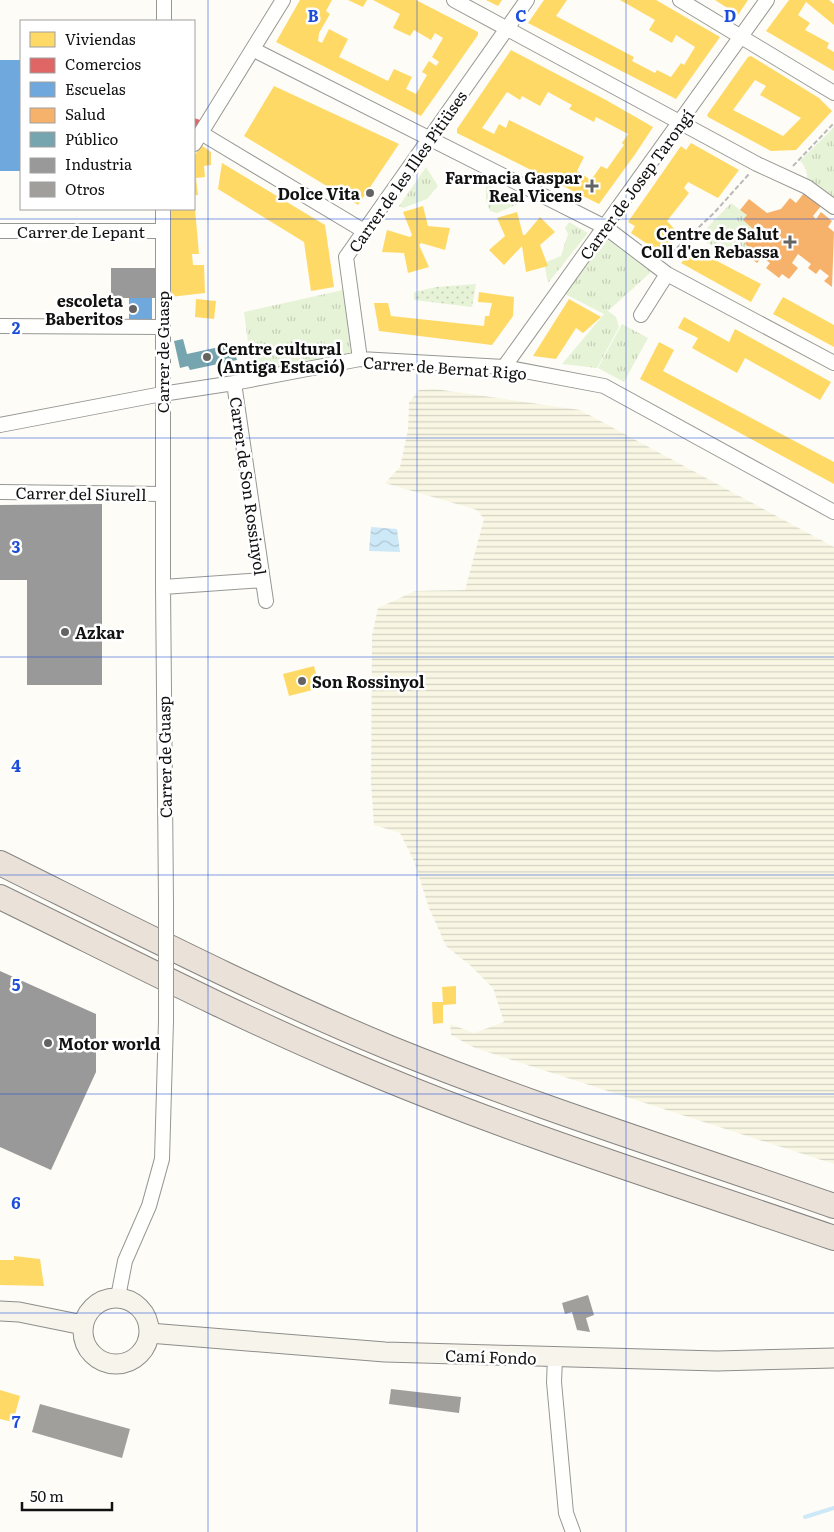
<svg xmlns="http://www.w3.org/2000/svg" width="834" height="1532" viewBox="0 0 834 1532" font-family="Literata,serif">
  <defs>
    <pattern id="farmland-rules" width="6" height="5" patternUnits="userSpaceOnUse" patternTransform="scale(1.25)"><rect width="6" height="5" fill="#f9f7e4"/><path d="M0 2.5h6" fill="none" stroke="#d4d3c3"/></pattern>
    <pattern id="grass-tufts" width="24" height="20" patternUnits="userSpaceOnUse" patternTransform="scale(1.25)"><rect width="24" height="20" fill="#e7f3d7"/><path d="M3 7l-1-3M5 7V3M7 7l1-3M15 17l-1-3M17 17v-4M19 17l1-3" fill="none" stroke="#c5cfb8"/></pattern>
    <pattern id="garden-dots" width="8" height="8" patternUnits="userSpaceOnUse" patternTransform="scale(1.25)"><rect width="8" height="8" fill="#e7f3d7"/><path d="M2 2h.1M6 6h.1" fill="none" stroke="#c5cfb8" stroke-width="1.8" stroke-linecap="round"/></pattern>
    <pattern id="water-waves" width="16" height="10" patternUnits="userSpaceOnUse" patternTransform="scale(1.25)"><rect width="16" height="10" fill="#cde8f7"/><path d="M0 5q4-4 8 0t8 0" fill="none" stroke="#afc6d3"/></pattern>
  </defs>
  <rect width="100%" height="100%" fill="#fdfcf7"/>
  <path fill="url(#farmland-rules)" d="M435,389L580,410L834,547V1164L475,1048L451,1035L450,1024L474,1033L504,1022L493,988L471,966L446,946L429,908L414,861L400,833L374,825L371,783L372,636L378,608L415,591L465,590L484,519L477,510L385,483L400,467L408,430L409,402L419,390Z"/>
  <path fill="url(#grass-tufts)" d="M834,127V204L807,185C808,176 807,167 800,161Z
    M426,167L438,186L427,199L403,208L399,206Z
    M486,184L522,199L518,204L497,213L490,211L486,200Z
    M731,203L747,215L743,220L753,228L758,223L767,230L759,240L752,235L745,244L751,249L742,260L700,239L704,231Z
    M569,222L588,233L548,283L544,263L561,256L568,234L565,228Z
    M607,239L651,272L608,311L616,317L619,327L597,368L562,364L604,314L563,293L602,241Z
    M343,290L351,352L346,356L252,373L244,312Z
    M622,324L648,338L624,382L598,368Z"/>
  <path fill="url(#garden-dots)" d="M476,284L472,307L414,300V292L436,287Z"/>
  <path fill="url(#water-waves)" d="M371,527L397,529L400,552L369,551Z"/>
  <path fill="#ffd966" fill-rule="evenodd" d="M300,0H332L326,11L330,14L319,33L318,41L322,43L329,29L348,39L339,57L388,81L394,69L412,77L406,89L416,94L427,75L422,72L429,61L436,66L439,62L432,57L443,38L435,33L431,40L414,30L410,36L393,28L400,14L373,0H416L478,32V35L421,116L276,42Z
    M348,0H367L363,7Z
    M486,0H502L498,6Z
    M544,0H567L556,16L634,57L632,61L655,73L657,70L671,77L681,63L684,65L695,47L676,35L672,43L649,30L655,20L620,0H656L720,37L676,99L528,23Z
    M715,0H748L738,15Z
    M789,0H829L834,4V25L806,2L798,15L810,23L805,30L829,43L827,48L834,52V71L766,31Z
    M511,50L606,100L653,127L636,153L599,204L457,133V129ZM507,92L520,100L522,96L540,106L548,92L572,105L569,109L594,122L596,117L628,134L622,143L624,145L607,169L601,166L591,180L577,171L584,157L509,120L506,128L499,124L494,134L482,128Z
    M751,56L819,98L832,111L796,150L771,151L708,117L707,115L748,57ZM755,80L766,86L760,95L801,118L783,136L733,110Z
    M274,86L399,144L358,205L244,136Z
    M691,143L739,170L718,198L688,182L684,188L689,193L667,221L680,235L662,254L631,233L635,226L628,222L681,146L686,150Z
    M201,145L211,152V165L204,166L205,177L196,178L198,195H194V157Z
    M222,163L325,225L334,287L311,291L304,242L218,189Z
    M423,206L428,226L450,228L445,250L421,243L419,245L429,267L408,273L404,253L382,252L387,230L410,237L412,235L403,212Z
    M169,209H195L199,254H192L193,265H204L205,293L170,297Z
    M517,212L523,235H525L540,217L555,232L540,245L548,266L526,272L522,246L504,265L489,250L505,236L497,218Z
    M694,249L761,284L751,302L681,263Z
    M479,292L514,297L513,316L492,345L379,331L374,303H388L391,316L484,326L485,316H489L492,303L478,302Z
    M783,297L834,325V347L773,314Z
    M196,299L216,301L214,319L195,317Z
    M569,299L601,317L583,333L576,328L556,359L533,356Z
    M684,317L729,342L735,329L831,382L820,400L745,358L737,373L692,348L698,338L678,328Z
    M659,342L674,350L663,371L834,462V484L640,379Z
    M314,666L320,688L289,696L283,674Z
    M456,986V1004L443,1005V1023L433,1024L432,1002H443L442,987Z
    M14,1256L40,1259L44,1286L0,1285V1260H14Z
    M0,1390L20,1396L13,1422L0,1419Z"/>
  <path fill="#e06666" d="M194,118L200,120L194,130Z"/>
  <path fill="#6fa8dc" d="M0,60H21V171H0Z
    M129,298H152V320H129Z"/>
  <path fill="#f6b26b" d="M804,193L821,206L813,216L816,219L821,212L832,221L828,227L834,232L832,287L824,281L829,276L820,269L816,274L808,268L811,264L798,254L792,263L798,268L789,279L782,274L779,278L766,268L770,263L762,257L757,263L747,255L751,249L745,244L752,234L759,240L767,230L758,223L753,229L743,220L747,215L740,210L749,199L767,213L781,209L790,198L796,203Z"/>
  <path fill="#76a5af" d="M183,339L187,354L233,344L237,360L190,370L188,366L180,368L174,341Z"/>
  <path fill="#999" d="M111,268H156V298H111Z
    M102,504V685H27V580H0V505Z
    M0,971L96,1014V1072L51,1170L0,1147Z"/>
  <g fill="none" stroke-linecap="round" stroke-linejoin="round">
    <path stroke="#cde8f7" stroke-width="4" d="M805,1517L834,1508"/>
  </g>
  <path fill="#a19f9c" d="M588,1295L594,1315L586,1318L590,1332L577,1330L572,1312L565,1314L562,1303Z
    M391,1389L461,1397L459,1413L389,1404Z
    M40,1404L130,1429L122,1458L32,1432Z"/>
  <g fill="none" stroke-linecap="round" stroke-linejoin="round">
    <g stroke="#979795" stroke-width="16">
      <path id="street" d="M454,0L757,164L807,187L834,207
        M680,0L834,93
        M164,21V0
        M254,50L605,227L667,274L834,363
        M201,133L364,231
        M194,144L283,0
        M163,209V587L166,901
        M0,231H163
        M641,315L667,274
        M0,326L162,327
        M360,359L346,257L527,0
        M504,367L767,0
        M234,383L360,359L504,367L604,386L834,512
        M0,425L162,394L234,383L266,601
        M0,492L162,494
        M163,587L263,580
        M118,1297L125,1261L149,1206L162,1159L166,1021
        M555,1358L554,1382L566,1513L573,1532"/>
    </g>
    <g stroke="#8e8d8b" stroke-width="21">
      <path id="secondary" d="M83 1331a33 33 0 1 1 66 0a33 33 0 1 1-66 0Z
        M0,1311L19,1312L83,1325
        M149,1333L385,1352L717,1361L834,1358"/>
    </g>
    <g stroke="#858482" stroke-width="26">
      <path id="highway" d="M0,863C129,927 257,993 390,1048C535,1107 686,1154 834,1206
        M0,897C115,953 230,1013 348,1063C506,1131 671,1182 834,1238"/>
    </g>
    <path stroke="#b9b9b8" stroke-width="2" stroke-dasharray="5 2.5" stroke-linecap="butt" d="M793,166L834,123
      M666,258L714,213L749,174"/>
    <use href="#street" stroke="#fffffe" stroke-width="14"/>
    <use href="#secondary" stroke="#f6f4eb" stroke-width="19"/>
    <use href="#highway" stroke="#eae1d8" stroke-width="24"/>
    <g stroke="#979795" stroke-width="16" stroke-linecap="butt">
      <path id="street-bridge" d="M166,1021V901"/>
    </g>
    <use href="#street-bridge" stroke="#fffffe" stroke-width="14"/>
  </g>
  <path fill="none" stroke="#1d4ed8" stroke-width="1" stroke-opacity="0.55" d="M208,0V1532M417,0V1532M626,0V1532M0,219H834M0,438H834M0,657H834M0,875H834M0,1094H834M0,1313H834"/>
  <g fill="#646362" stroke="#fff" stroke-width="2">
    <path d="M589.5 178.5h5v5h5v5h-5v5h-5v-5h-5v-5h5z"/>
    <circle cx="370" cy="193" r="5"/>
    <path d="M787.5 234.5h5v5h5v5h-5v5h-5v-5h-5v-5h5z"/>
    <circle cx="133" cy="309" r="5"/>
    <circle cx="207" cy="357" r="5"/>
    <circle cx="65" cy="632" r="5"/>
    <circle cx="302" cy="681" r="5"/>
    <circle cx="48" cy="1043" r="5"/>
  </g>
  <g text-anchor="middle" dominant-baseline="central" stroke-width="5" stroke-linejoin="round" paint-order="stroke">
    <g font-size="16" fill="#111" stroke="#fff">
      <text transform="translate(407 171) rotate(-55)">Carrer de les Illes Pitiüses</text>
      <text transform="translate(636 184) rotate(-54)">Carrer de Josep Tarongí</text>
      <text x="81" y="231">Carrer de Lepant</text>
      <text transform="translate(162 352) rotate(-90)">Carrer de Guasp</text>
      <text transform="translate(445 367) rotate(4)">Carrer de Bernat Rigo</text>
      <text transform="translate(249 486) rotate(82)">Carrer de Son Rossinyol</text>
      <text transform="translate(81 493) rotate(1)">Carrer del Siurell</text>
      <text transform="translate(164 757) rotate(-91)">Carrer de Guasp</text>
      <text transform="translate(491 1356) rotate(2)">Camí Fondo</text>
    </g>
    <g font-size="16" font-weight="bold" fill="#111" stroke="#fff" text-anchor="end">
      <text x="582" y="177">Farmacia Gaspar<tspan x="582" dy="18">Real Vicens</tspan></text>
      <text x="360" y="193">Dolce Vita</text>
      <text x="779" y="233">Centre de Salut<tspan x="779" dy="18">Coll d'en Rebassa</tspan></text>
      <text x="123" y="300">escoleta<tspan x="123" dy="18">Baberitos</tspan></text>
      <text x="217" y="348" text-anchor="start">Centre cultural<tspan x="217" dy="18">(Antiga Estació)</tspan></text>
      <text x="75" y="632" text-anchor="start">Azkar</text>
      <text x="312" y="681" text-anchor="start">Son Rossinyol</text>
      <text x="58" y="1043" text-anchor="start">Motor world</text>
    </g>
  </g>
  <g font-size="16" text-anchor="middle" font-weight="bold" fill="#1d4ed8" stroke="#fff" stroke-width="5" stroke-linejoin="round" paint-order="stroke">
    <text x="313" y="22">B</text>
    <text x="521" y="22">C</text>
    <text x="730" y="22">D</text>
    <text x="16" y="334">2</text>
    <text x="16" y="553">3</text>
    <text x="16" y="772">4</text>
    <text x="16" y="991">5</text>
    <text x="16" y="1209">6</text>
    <text x="16" y="1428">7</text>
  </g>
  <rect x="20" y="20" width="175" height="190" fill="#ffffff" stroke="#a0a0a0"/>
  <rect x="30" y="32" width="25" height="15" fill="#ffd966" stroke="#a0a0a0"/>
  <text x="65" y="45" font-size="15" fill="#111111">Viviendas</text>
  <rect x="30" y="58" width="25" height="15" fill="#e06666" stroke="#a0a0a0"/>
  <text x="65" y="70" font-size="15" fill="#111111">Comercios</text>
  <rect x="30" y="82" width="25" height="15" fill="#6fa8dc" stroke="#a0a0a0"/>
  <text x="65" y="95" font-size="15" fill="#111111">Escuelas</text>
  <rect x="30" y="108" width="25" height="15" fill="#f6b26b" stroke="#a0a0a0"/>
  <text x="65" y="120" font-size="15" fill="#111111">Salud</text>
  <rect x="30" y="132" width="25" height="15" fill="#76a5af" stroke="#a0a0a0"/>
  <text x="65" y="145" font-size="15" fill="#111111">Público</text>
  <rect x="30" y="158" width="25" height="15" fill="#999999" stroke="#a0a0a0"/>
  <text x="65" y="170" font-size="15" fill="#111111">Industria</text>
  <rect x="30" y="182" width="25" height="15" fill="#a19f9c" stroke="#a0a0a0"/>
  <text x="65" y="195" font-size="15" fill="#111111">Otros</text>
  <path d="M22 1502v8h90v-8" fill="none" stroke="#111111" stroke-width="2.5"/>
  <text x="30" y="1502" font-size="15" fill="#111111" stroke="#ffffff" stroke-width="4" paint-order="stroke">50 m</text>
</svg>
